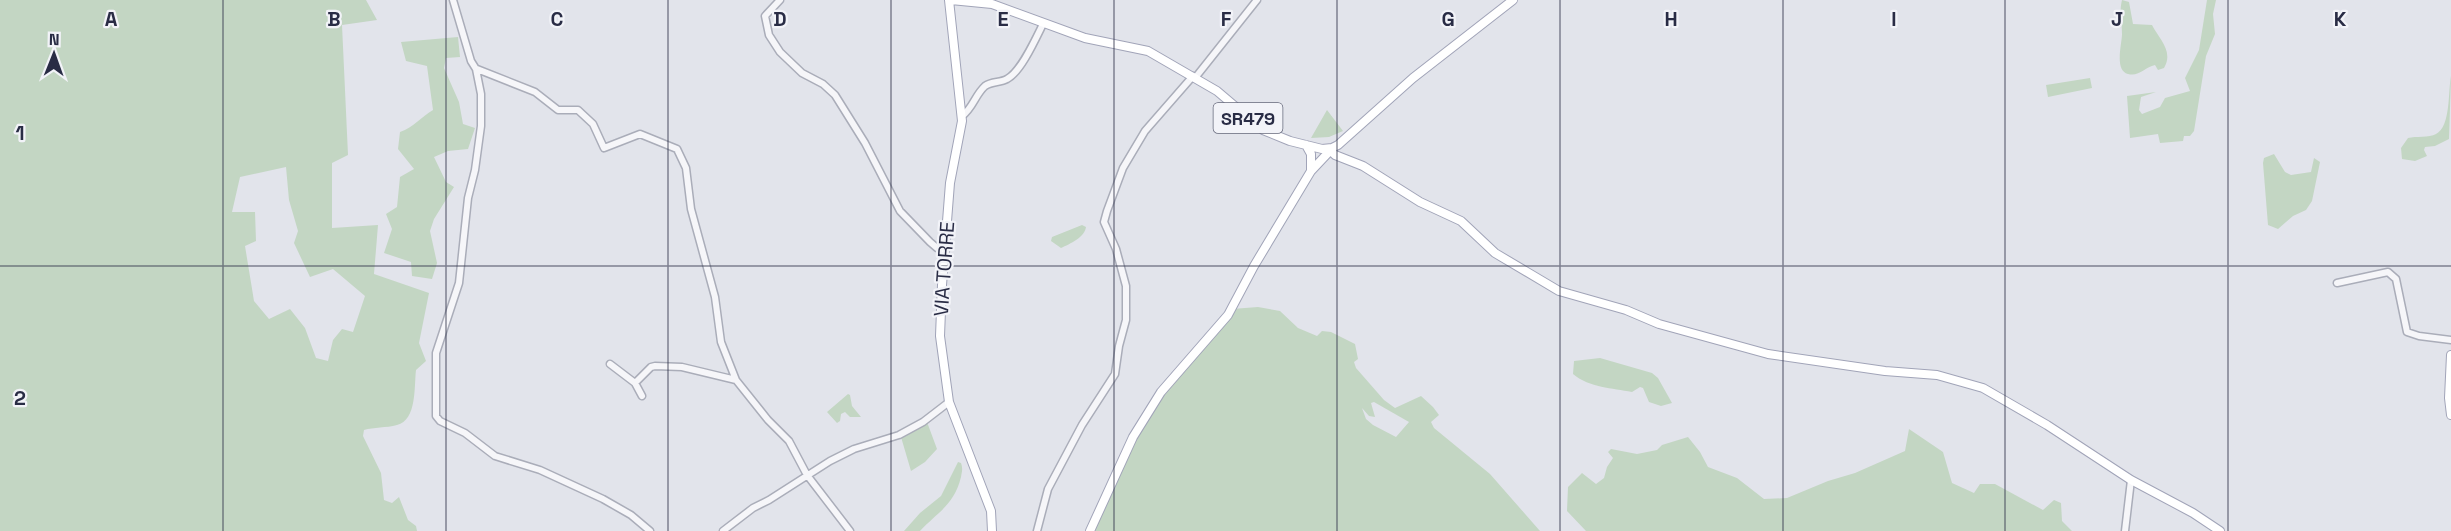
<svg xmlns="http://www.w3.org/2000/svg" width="2451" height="531" viewBox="0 0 2451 531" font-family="'Space Grotesk',sans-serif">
  <rect width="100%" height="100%" fill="#e2e4eb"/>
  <path fill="#c3d6c3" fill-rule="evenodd" d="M0,0H366L377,20L342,25L348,155L332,163V228L378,225L374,274L429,293L419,343L426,361L416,370C414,387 417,420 397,425C386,428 374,427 364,430L363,436L381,473L384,500L392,503L399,497L408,520L416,526L417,531H0ZM286,167L289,200L298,231L294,243L310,277L333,269L365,296L353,332L342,329L333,340L328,361L316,358L305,328L290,309L269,319L254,301L245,246L256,241L255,212H232L240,177Z
    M2122,0L2129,2L2133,24L2152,25C2159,39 2174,51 2164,68L2158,70L2155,65C2145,67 2139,77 2128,74C2114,70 2122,44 2122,34C2122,22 2119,12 2122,0Z
    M2207,0H2216L2213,14L2215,34L2206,56L2194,131L2190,136H2184L2183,141L2160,143L2158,134L2130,138L2127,96L2156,92L2141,97L2139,110L2142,114L2160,107L2165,98L2190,91L2185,78L2199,50Z
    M458,37L460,57L446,58L444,68L459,102L463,124L475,128L468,149L448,151L434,157L446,182L454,187L434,219L430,231L437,263L432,279L412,276L411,262L384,253L392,229L386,214L397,207L400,177L414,169L398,149L400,132C414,127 421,117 433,110L427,66L406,61L401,42Z
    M2451,76L2449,139L2435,146L2425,147L2424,150L2427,156L2415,161L2402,159L2401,148L2408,138C2416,136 2429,138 2436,134C2451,127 2448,90 2451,76Z
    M2090,78L2092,88L2048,97L2046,85Z
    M1327,110L1343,131L1329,137L1311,138Z
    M2274,154L2285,172L2291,175L2311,172L2314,158L2320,162L2312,201L2306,210L2293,216L2278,229L2268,225L2263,163L2264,158Z
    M1082,225L1086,227C1085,237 1070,244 1061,248L1051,241L1052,237Z
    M1258,307L1280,311L1298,328L1317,336L1322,331L1331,332L1355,344L1358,359L1354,362L1356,368L1384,400L1395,408L1421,396L1433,407L1439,415L1431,422L1434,428L1490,474L1540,531H1090L1161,392L1232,309ZM1374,402L1409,422L1396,437L1373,425L1366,419L1362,408L1369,416L1375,417L1371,403Z
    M1600,358L1652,373L1658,378L1672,403L1661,406L1649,402L1643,388L1640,387L1632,392C1612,388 1590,388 1573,374L1574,361Z
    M848,394L850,395L852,406L861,417H850L845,412L841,414L840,421L837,423L827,412Z
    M927,422L937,449L925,462L911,471L901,437Z
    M1909,429L1943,452L1952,483L1974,493L1980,484H1995L2043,510L2054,500L2061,503L2062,521L2072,531H1586L1567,511L1568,487L1582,473L1596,484L1604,478L1607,467L1613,458L1608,452L1611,449L1637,454L1657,450L1662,445L1688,437L1700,452L1708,467L1737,478L1764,499L1787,498L1828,481L1855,473L1905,451Z
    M958,462L961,463C963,469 962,471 961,477C954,505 939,511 920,531H904L920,513L941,496Z"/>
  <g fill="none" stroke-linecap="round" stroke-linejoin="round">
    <g stroke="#aaadb9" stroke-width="9">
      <path id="minor" d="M453,0L471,61L476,69L481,94V126L475,170L468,198L459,283L436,353V416L440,421L465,433L495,456L540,470L603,499L631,515L650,531
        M780,0L765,16L769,35L780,52L802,73L823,84L835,95L865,143L900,211L930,242L937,248L946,250
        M477,69L535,92L558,110H578L593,124L604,148L640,134L677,149L686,168L691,209L715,297L721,342L736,380L768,420L789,441L807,475L850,531
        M1195,78L1257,0
        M962,116C973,108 975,95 985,86C992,81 1000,83 1007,79C1021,72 1036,38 1043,24
        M2337,283L2388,272L2396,279L2407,332L2419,336L2451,340
        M610,364L635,383L642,396
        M635,383L651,367L655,366L682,367L736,380
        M723,531L753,508L769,500L830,461L854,449L899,435L923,422L949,402
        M1037,531L1048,489L1082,425L1115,374L1119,346L1126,320V286L1116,249L1104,222L1107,211L1123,168L1145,131L1193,76
        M2125,531L2131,480"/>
    </g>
    <g stroke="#a1a4b8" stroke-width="10">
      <path id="major" d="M949,0L962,121L950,183L942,285L940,336L949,402L991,511L992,531
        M951,0L992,4L1085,38L1148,51L1217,91L1263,130L1290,141L1322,149L1332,148L1338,145L1413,78L1513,0
        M1311,171L1327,154L1329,149L1335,155L1363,166L1420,202L1461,221L1495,253L1559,291L1626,310L1659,324L1768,354L1885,371L1937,375L1983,388L2047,425L2131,480L2193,513L2220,531
        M2451,355L2449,398L2451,415
        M1090,531L1133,437L1161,392L1228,315L1254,266L1311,171V154L1306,145"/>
    </g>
    <use href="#minor" stroke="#f6f6f9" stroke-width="6"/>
    <use href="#major" stroke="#fff" stroke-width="8"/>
  </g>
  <path fill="none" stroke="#292c45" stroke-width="1.5" stroke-opacity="0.55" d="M223,0V531M446,0V531M668,0V531M891,0V531M1114,0V531M1337,0V531M1560,0V531M1783,0V531M2005,0V531M2228,0V531M0,266H2451"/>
  <g text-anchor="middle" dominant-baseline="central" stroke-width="4.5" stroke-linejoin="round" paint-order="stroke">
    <rect fill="#f2f3f8" stroke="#65687b" stroke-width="1.5" x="1213.5" y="103" width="69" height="30" rx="4.5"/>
    <g font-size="18" font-weight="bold" fill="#292c45">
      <text x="1248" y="118">SR479</text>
    </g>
    <g font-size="20" fill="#292c45" stroke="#f2f3f8">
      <text transform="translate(944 269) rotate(-86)">VIA TORRE</text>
    </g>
  </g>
  <g font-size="20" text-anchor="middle" font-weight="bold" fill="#292c45" stroke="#f2f3f8" stroke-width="4.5" stroke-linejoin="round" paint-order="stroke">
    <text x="111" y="26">A</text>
    <text x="334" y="26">B</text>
    <text x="557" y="26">C</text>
    <text x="780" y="26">D</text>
    <text x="1003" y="26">E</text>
    <text x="1226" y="26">F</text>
    <text x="1448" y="26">G</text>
    <text x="1671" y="26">H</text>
    <text x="1894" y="26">I</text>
    <text x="2117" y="26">J</text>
    <text x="2340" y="26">K</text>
    <text x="20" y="140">1</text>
    <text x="20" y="405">2</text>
  </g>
  <g transform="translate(54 54) rotate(1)" stroke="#f2f3f8" stroke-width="4.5" paint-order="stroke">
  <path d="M0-4.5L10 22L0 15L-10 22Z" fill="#292c45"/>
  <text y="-9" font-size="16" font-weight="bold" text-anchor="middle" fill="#292c45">N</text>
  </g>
</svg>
